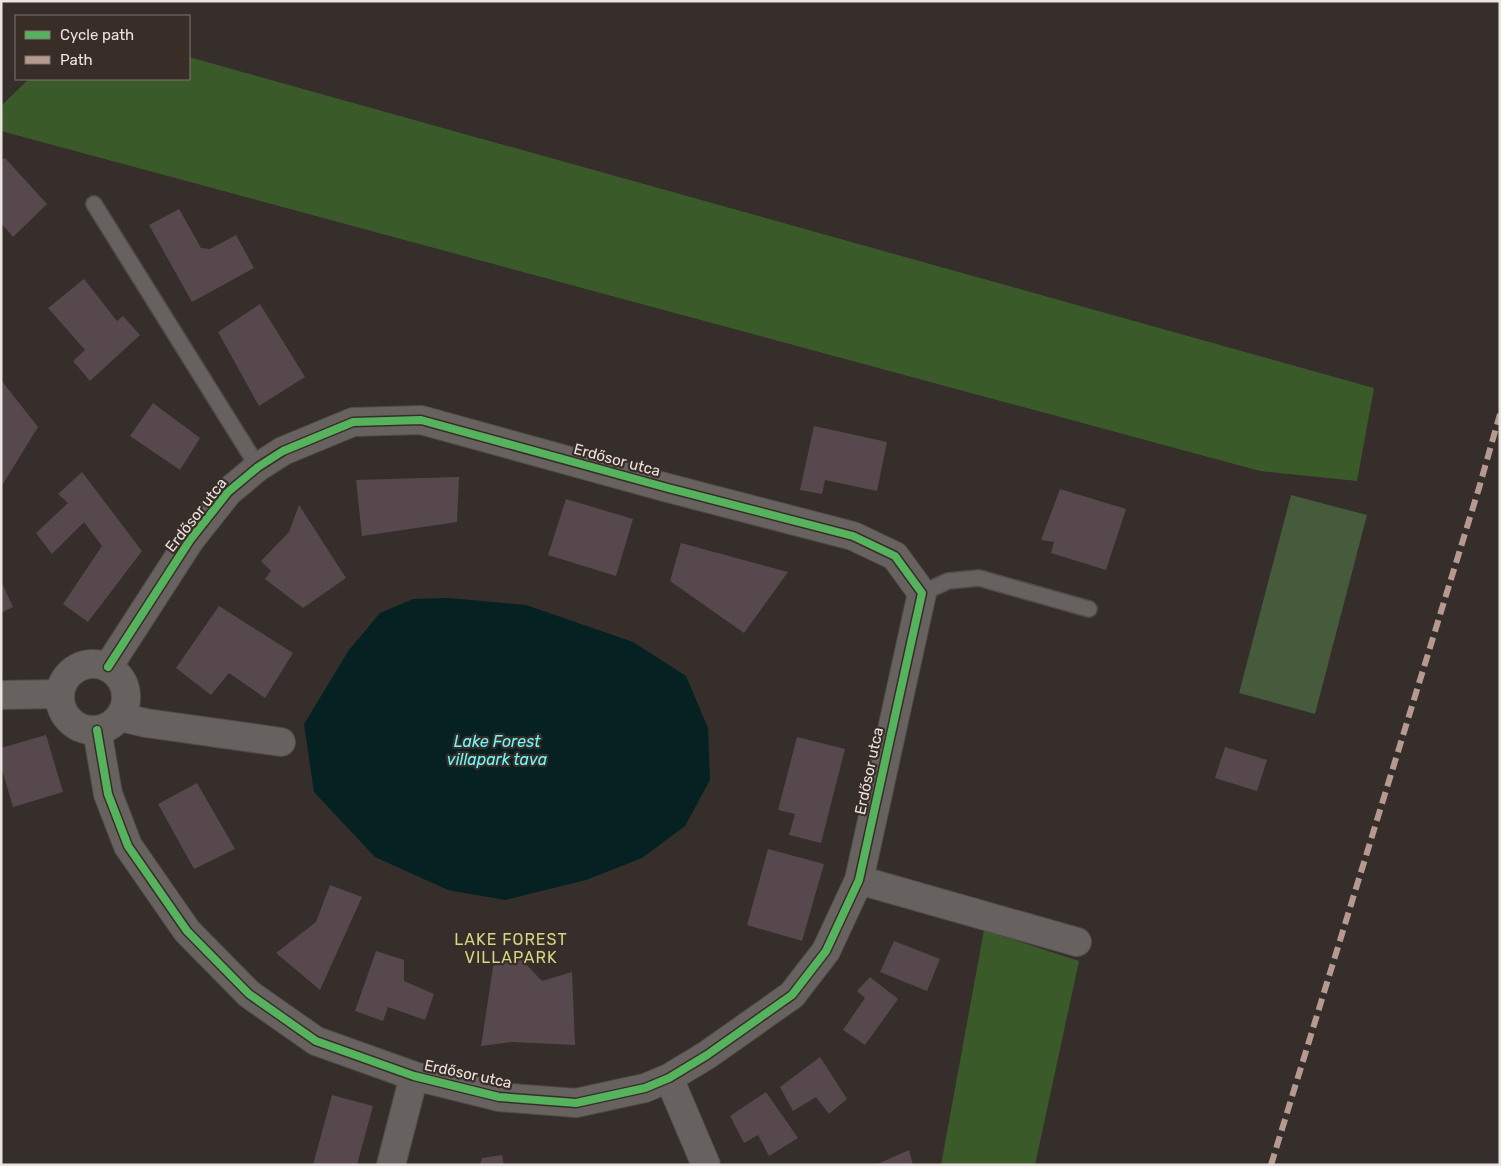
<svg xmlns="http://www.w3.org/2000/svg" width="1501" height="1166" viewBox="0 0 1501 1166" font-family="Rubik,sans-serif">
  <rect width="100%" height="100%" fill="#352e2b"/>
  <path fill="#455b3b" d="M1291,495L1367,515L1315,714L1239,693Z"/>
  <path fill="#3a5a29" d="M189,57L1374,388L1357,481L1260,471L1,131V106L29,79H189Z
    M984,930L1079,961L1035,1165H941Z"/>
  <path fill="#052122" d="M448,598L526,605L633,642L686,676L708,728L710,780L685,826L642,858L586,880L505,900L448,890L375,857L314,792L304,724L349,650L380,613L413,599Z"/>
  <path fill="#57484e" d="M5,158L47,204L13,237L1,223V160Z
    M179,209L201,248L210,249L236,235L254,268L192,302L149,225Z
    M84,279L117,321L123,316L140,335L90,381L73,361L85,350L48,308Z
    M260,304L305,377L259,406L218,332Z
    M1,380L38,427L1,487Z
    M153,403L200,438L180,470L130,436Z
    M814,426L887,442L877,491L825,480L822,494L800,490Z
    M82,472L142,551L88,622L63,604L102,546L84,522L52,554L36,533L68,503L58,494Z
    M459,477L457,522L362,536L356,480Z
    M1060,489L1126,509L1106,570L1051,553L1054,542L1041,540Z
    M566,499L633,519L616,576L548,555Z
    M299,505L346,578L303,608L265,579L271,571L261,561L289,532Z
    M681,543L788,572L744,633L670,581Z
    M1,581L13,607L1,613Z
    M219,606L293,653L265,698L229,673L211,695L176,668Z
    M46,735L63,792L13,807L1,766V748Z
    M797,737L845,749L821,843L789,835L795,814L778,810Z
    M1225,747L1267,760L1257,791L1215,778Z
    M197,783L235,849L194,869L158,804Z
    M768,849L824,864L802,941L747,925Z
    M330,885L362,897L320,990L276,953L316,922Z
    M894,941L940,959L927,991L880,972Z
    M376,951L404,960V981L434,994L425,1020L388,1007L383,1021L355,1011Z
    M519,957L542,981L572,972L575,1045L512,1042L481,1046L494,961Z
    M870,977L898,999L865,1045L843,1030L865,998L857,991Z
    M820,1057L847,1099L829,1114L816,1097L793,1111L780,1087Z
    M766,1092L798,1138L769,1156L758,1135L744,1143L730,1116Z
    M332,1095L373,1106L357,1165H313Z
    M909,1150L913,1165H875Z
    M502,1155L504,1165H480L482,1158Z"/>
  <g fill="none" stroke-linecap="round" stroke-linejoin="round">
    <g stroke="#524c49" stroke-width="18">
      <path id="lane" d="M94,204L258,467
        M922,593L948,581L979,578L1089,609"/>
    </g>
    <g stroke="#524c49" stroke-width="30">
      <path id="street" d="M60 697a33 33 0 1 1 66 0a33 33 0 1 1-66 0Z
        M1,695L59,694
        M120,717L146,723L281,742
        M97,730L108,794L128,846L187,931L249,994L316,1041L414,1076L499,1097L576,1103L645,1088L669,1078L707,1055L792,995L826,951L859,880L922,593L895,556L853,536L668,488L421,420L353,422L283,451L258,467L228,492L190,540L108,667
        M859,880L1077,942
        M669,1078L706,1165
        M391,1165L414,1076"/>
    </g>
    <use href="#lane" stroke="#676260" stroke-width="15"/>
    <use href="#street" stroke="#676260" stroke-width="28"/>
    <path stroke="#b69a8f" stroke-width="6" stroke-dasharray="12 6" stroke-linecap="butt" d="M1271,1165L1479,488L1500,414"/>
    <g stroke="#392d27" stroke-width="11">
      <path id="cycleway" d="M97,730L108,794L128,846L187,931L249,994L316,1041L414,1076L499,1097L576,1103L645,1088L669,1078L707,1055L792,995L826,951L859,880L922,593L895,556L853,536L668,488L421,420L353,422L283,451L258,467L228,492L190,540L108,667"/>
    </g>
    <use href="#cycleway" stroke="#56b35d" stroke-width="8"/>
  </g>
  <g text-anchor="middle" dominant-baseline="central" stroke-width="4.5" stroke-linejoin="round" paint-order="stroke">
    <g font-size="15" fill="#ece4e0" stroke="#392d27">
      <text transform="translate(617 460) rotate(15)">Erdősor utca</text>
      <text transform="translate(196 515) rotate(-52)">Erdősor utca</text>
      <text transform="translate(869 771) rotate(-78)">Erdősor utca</text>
      <text transform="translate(468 1074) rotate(12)">Erdősor utca</text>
    </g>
    <g font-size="16" font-style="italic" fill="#69fbff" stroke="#392d27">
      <text x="497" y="741">Lake Forest<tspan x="497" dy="18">villapark tava</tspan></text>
    </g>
    <g font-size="16" letter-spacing="1" fill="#d5d688" stroke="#392d27">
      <text x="511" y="939">LAKE FOREST<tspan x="511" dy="18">VILLAPARK</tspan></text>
    </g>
  </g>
  <rect width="1501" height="1166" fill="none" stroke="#ece4e0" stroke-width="5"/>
  <rect x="15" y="15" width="175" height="65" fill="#392d27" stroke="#817671"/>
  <rect x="25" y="31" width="25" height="8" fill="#56b35d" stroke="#817671"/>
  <text x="60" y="40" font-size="15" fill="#ece4e0">Cycle path</text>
  <rect x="25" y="56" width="25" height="8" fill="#b69a8f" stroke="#817671"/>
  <text x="60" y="65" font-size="15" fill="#ece4e0">Path</text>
</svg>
